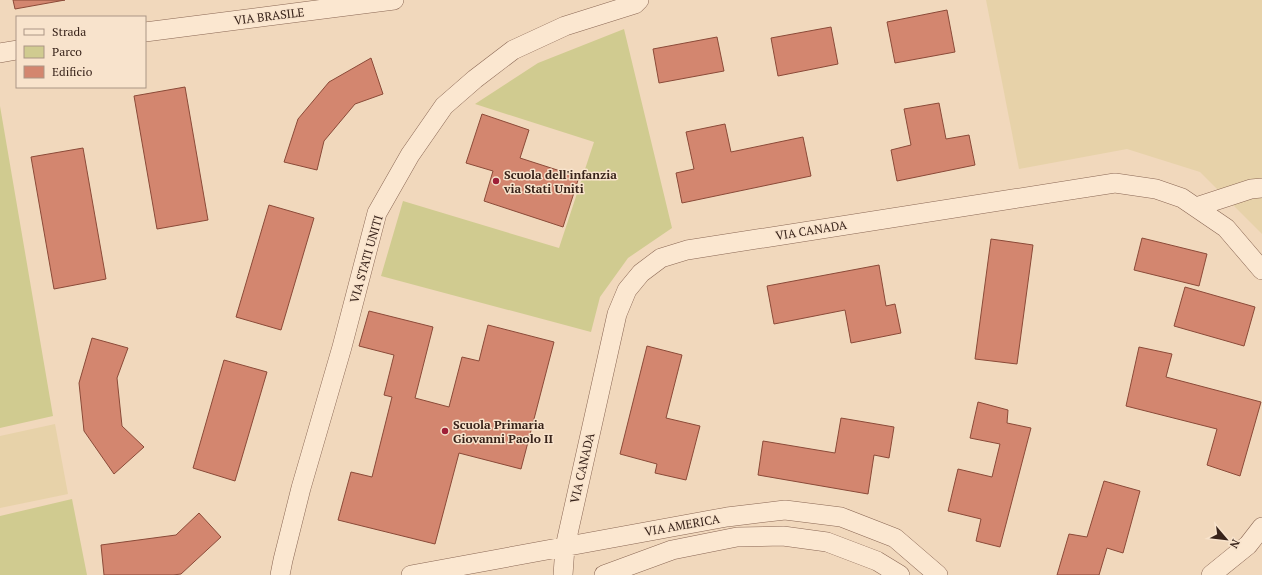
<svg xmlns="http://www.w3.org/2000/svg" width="1262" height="575" viewBox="0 0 1262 575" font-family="'PT Serif',serif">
  <rect width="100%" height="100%" fill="#f1d8bc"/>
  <path fill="#e7d2a9" d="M986,0H1262V234L1200,172L1127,149L1019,169Z
    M55,424L68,494L0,508V436Z"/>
  <path fill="#d0cb90" d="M624,29L672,228L628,258L600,297L591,332L381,276L403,201L559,248L594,142L475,104L538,63Z
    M0,106L53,416L0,428Z
    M72,499L87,575H0V516Z"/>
  <path fill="#d3866f" stroke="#8b4a38" d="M13,0H65L15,9Z
    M947,10L955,52L895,63L887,22Z
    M831,27L838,64L778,76L771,38Z
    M717,37L724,71L659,83L653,49Z
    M371,58L383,94L355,104L324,141L317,170L284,162L298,119L329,82Z
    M185,87L208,220L157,229L134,96Z
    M939,103L946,139L969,135L975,165L897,181L891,150L911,145L904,109Z
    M482,114L529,130L520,158L579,177L563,227L484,201L493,171L466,163Z
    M725,124L731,152L803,137L811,176L682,203L676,173L694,169L686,132Z
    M83,148L106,279L54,289L31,157Z
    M269,205L314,218L281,330L236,317Z
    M1142,238L1207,254L1199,286L1134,270Z
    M991,239L1033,245L1017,364L975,359Z
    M879,265L886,306L895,304L901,333L851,343L845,310L774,324L767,286Z
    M1185,287L1255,307L1244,346L1174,326Z
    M369,311L433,327L415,398L449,407L462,357L479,361L488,325L554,342L521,469L459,453L435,544L338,520L351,472L372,477L392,397L384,395L394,355L359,346Z
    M92,338L128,348L117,378L122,426L144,447L114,474L84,431L79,383Z
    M647,346L682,355L666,418L700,426L686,480L655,473L657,464L620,454Z
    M1139,347L1172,354L1166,377L1261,402L1240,476L1207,465L1217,429L1126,406Z
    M224,360L267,372L235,481L193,468Z
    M978,402L1008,410L1007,423L1031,428L1000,547L976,541L981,519L948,511L958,469L992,477L1000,444L970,438Z
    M841,418L894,427L889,458L874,455L868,494L758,475L763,441L835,453Z
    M1104,481L1140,491L1123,553L1107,548L1099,575H1057L1069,534L1087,537Z
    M199,513L221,537L181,574L173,575H104L101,545L176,535Z"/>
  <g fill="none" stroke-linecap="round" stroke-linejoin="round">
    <g stroke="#8a6754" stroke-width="20">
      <path id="minor" d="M145,32L394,0
        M0,53L17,50
        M1196,207L1251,189L1262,188
        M280,575L283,560L301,488L342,347L377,213L410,155L444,106L475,79L513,50L565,26L635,4L639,0
        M411,575L727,517L785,510L841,517L895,538L938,575
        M563,575L565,547L617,314L627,290L641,273L661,258L687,250L1115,183L1156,189L1182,198L1226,228L1262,270
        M604,575L672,550L737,537L783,536L827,542L877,561L900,575
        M1211,575L1248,545L1262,527"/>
    </g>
    <use href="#minor" stroke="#fbe7d0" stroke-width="19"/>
  </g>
  <g fill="#9e2038" stroke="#f8e3cc" stroke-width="1.5">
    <circle cx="496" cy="181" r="4"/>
    <circle cx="445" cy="431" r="4"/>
  </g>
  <g text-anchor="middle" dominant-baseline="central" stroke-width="3" stroke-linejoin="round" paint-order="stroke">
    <g font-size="12" fill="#38231a" stroke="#f8e3cc">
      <text transform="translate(269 16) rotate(-7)">VIA BRASILE</text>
      <text transform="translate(811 230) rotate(-9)">VIA CANADA</text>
      <text transform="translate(366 259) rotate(-74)">VIA STATI UNITI</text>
      <text transform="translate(582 468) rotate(-77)">VIA CANADA</text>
      <text transform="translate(682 525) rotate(-10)">VIA AMERICA</text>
    </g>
    <g font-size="12" font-weight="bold" fill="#38231a" stroke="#f8e3cc" text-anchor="start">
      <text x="504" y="174">Scuola dell'infanzia<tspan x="504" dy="14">via Stati Uniti</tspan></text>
      <text x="453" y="424">Scuola Primaria<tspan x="453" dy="14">Giovanni Paolo II</tspan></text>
    </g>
  </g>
  <rect x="16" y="16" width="130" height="72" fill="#f8e3cc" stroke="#ab9685"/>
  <rect x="24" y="29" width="20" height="6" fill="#fbe7d0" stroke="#ab9685"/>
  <text x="52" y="36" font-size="12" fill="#38231a">Strada</text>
  <rect x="24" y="46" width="20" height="12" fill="#d0cb90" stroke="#ab9685"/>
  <text x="52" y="56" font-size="12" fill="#38231a">Parco</text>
  <rect x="24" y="66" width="20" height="12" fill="#d3866f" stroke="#ab9685"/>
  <text x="52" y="76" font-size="12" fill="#38231a">Edificio</text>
  <g transform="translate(1226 539) rotate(118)" stroke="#f8e3cc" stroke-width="3" paint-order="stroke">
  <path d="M0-3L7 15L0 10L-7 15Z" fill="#38231a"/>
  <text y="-6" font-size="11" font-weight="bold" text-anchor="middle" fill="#38231a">N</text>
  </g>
</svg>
